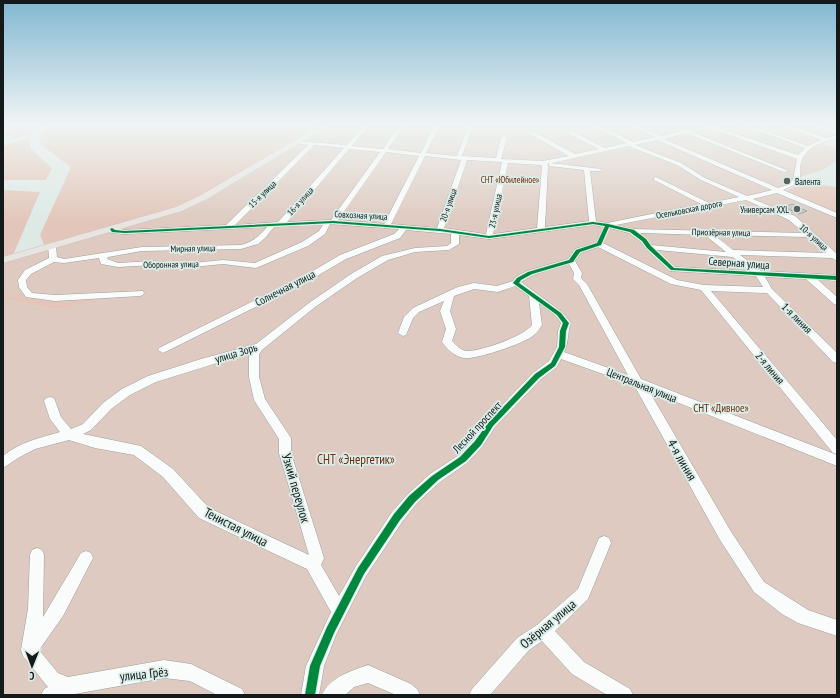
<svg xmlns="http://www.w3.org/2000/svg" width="840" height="698" viewBox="0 0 840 698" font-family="'PT Sans Narrow',sans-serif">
  <rect width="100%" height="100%" fill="#dee9e6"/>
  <path fill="#decac0" d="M332,124H837V139L820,144L837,148V161L822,170L799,177L796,182L778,189L837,216V695H3V299L58,310L101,298L52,301L3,296V263L182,210L206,200Z"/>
  <path fill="#e3c6b9" d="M17,124H34L36,128L32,134L13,139V136L3,135V130L5,132L16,129H8Z
    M51,124H155L154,127H172L192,124H323L200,197L177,207L151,216L44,245L40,235L71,167L40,144L41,134Z
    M30,137V148L52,168L46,180H3V146Z
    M803,183L837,187V197H835L837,199V213L785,192V191Z
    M3,190L40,192L14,253L3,257Z
    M3,295H18L54,301L104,298L58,310L3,299Z"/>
  <path fill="#c0c8c6" stroke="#98a09d" d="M792,204L800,208L807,211L799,214L784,207Z"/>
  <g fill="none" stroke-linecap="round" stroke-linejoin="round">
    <g stroke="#9aa2a0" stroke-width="1">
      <path id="minor" d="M365,124H370L352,146L383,149L400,124H405L388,149L421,153L435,124H440L426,153L457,156L469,124H474L462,156L496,158L501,138L504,136L507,138L501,159L543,161L569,156L528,133V131H532L575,154L599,149L569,134L568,133L571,131L605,148L627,143L589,124H596L633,142L655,137L627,124H634L661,136L681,131L664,124C672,124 678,129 686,130C694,131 713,124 724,124L716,127L798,155L805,148L740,124H747L808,146L821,140L778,124H786L827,138L837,135V139C826,141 810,145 804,156C794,172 811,180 783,190L837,213V218L777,193L753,199L795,216L837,254V261L832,258L740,255L761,271L837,275V281L817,279L837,297V305L834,304L806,279L765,277L772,289L837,353V363L833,362L767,293L711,291L837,440V454L833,453L701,290L671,284L598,247L581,253L575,261L582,273L581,278L587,284L641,379L837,455V466L649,391L730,530L764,582L808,610L837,620V636L798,623L782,614L754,592L720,540L634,385L561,359L557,367L541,379L495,427L482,447L467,463L440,482L417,503L402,522L366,576L336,635L324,666L319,695H301L306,666L331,612L307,569L199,518L163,477L134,455L95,448L69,440L35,449L18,458L3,468V456C20,442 40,438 60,432L50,419L44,401L46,398L50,397L54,398L61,417L71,429L83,424L103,403L122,389L148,376L201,359L256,344L309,303L351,274L382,256L415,248L447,246L451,243V234L406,230L400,238L346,259L312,279L163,353L158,350L159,348L306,275L340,255L394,234L399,229L330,224L325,234L308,246L256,268L223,264L182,268L153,265L118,267L101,264L99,258L64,263L54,262L31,274L26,280L27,287L32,293L55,295L143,291L144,293L143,295L140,296L55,301L26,297L19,287L18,280L25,270L49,258L48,246L52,244L56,246L57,257L64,259L142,247L241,245C252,242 260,236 267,227L125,234L111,233L108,229L112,227L125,230L226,225L308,145L296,143V141L347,145ZM710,128L797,159L793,180L787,185L778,188L664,139L686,133L784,172L789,171L692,132ZM657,140L772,190L747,196L705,178L681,163L635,145ZM314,145L344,148L278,222L235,225ZM628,146L677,165L701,180L739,197L709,203L656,177L654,178V180L701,204L607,223L596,221L590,171H601V169L551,163L549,164V166L584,170L589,221L545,227L548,166L547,164ZM349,149L380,152L331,220L287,222ZM386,152L419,156L384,224L338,220ZM425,156L461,160L437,228L391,224ZM467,160L502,162L486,234L444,228ZM508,163L541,165L542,166L537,228L493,234ZM746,200L789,220L804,233L632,229L616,225ZM323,225L319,231L302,242L255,263L223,260L182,264L153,261L118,263L107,259L108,257L142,251L241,249L258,244L265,238L274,227ZM593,225L604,227L596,243L575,249L568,259L527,271L516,277L513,281L497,286L474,283L458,287L447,292L413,308L404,317L398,333L403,336L406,335L413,318L419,312L444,301L440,311L446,329L442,342C447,349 455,357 464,358C475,360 526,343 534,335C537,333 540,328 542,325L539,303L556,316L561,323L558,331L557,347L549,361L533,373L487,421L474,439L459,455L430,474L407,495L392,512L356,566L339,596L321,565L324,558L291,453V438L265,399L259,377V354L263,349L315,307L357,278L388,260L415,252L449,250L459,244V235L489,239ZM610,228L629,233L641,242L646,249L670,271L756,276L763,287L704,285L677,280L603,243ZM640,233L705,235L726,252L651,245ZM714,235L809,237L826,253L733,250ZM657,250L733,257L750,271L675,267ZM569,264L574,273L573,279L579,285L628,375L564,352C569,343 567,333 571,323L562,312L521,282L533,275ZM515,286L529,296L532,325C524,336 482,351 467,351C461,351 456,345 452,341L456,329L450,311L454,296L474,289L498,292ZM249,353V377L254,400L279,439V453L309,555L209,508L173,469L141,446L83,434L91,430L111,409L130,395L156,382Z
        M811,124H819L837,130V134Z
        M604,536L609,538L611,543L588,599L555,631L584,662L630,689L633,695H607L572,674L542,641L529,650L490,695H469L472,689L517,638L537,625L578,589L599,538Z
        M37,548L42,550L44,555L43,617L81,553L86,551L91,553L93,558L63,616L39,650L58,673L68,677L164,660L191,664L197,667L242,689L245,695H217L190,681L164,678L69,695H41L44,689L48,687L23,656L21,650L28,609L30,555L32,550Z
        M368,665L411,684L417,689L420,695H396L368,683L354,687L345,695H322C330,677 351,671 368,665Z"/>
    </g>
    <g stroke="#c0c5c4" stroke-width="1">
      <path id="major" d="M323,124H331L207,199L182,211L3,263V257L176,207L201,195Z"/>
    </g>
    <use href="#minor" fill="#fafcfb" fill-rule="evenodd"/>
    <use href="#major" fill="#eae4e0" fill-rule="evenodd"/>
    <g stroke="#daede8" stroke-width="2">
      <path id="cycleway" d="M333,221L440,229L489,236L593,222L608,224L634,230L646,239L651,246L674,268L837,276V280L673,270H671L647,248L642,241L630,232L609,227L601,245L580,252L573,262L532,274L521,280L519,283L561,313L568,322L569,323L566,331L565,347L555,366L539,378L493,426L481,445L466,461L438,480L415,502L400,520L364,574L334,633L320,666L315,695H305L310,666L327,627L358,568L394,514L409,496L432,476L460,457L475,441L489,422L535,374L551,363L559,347L560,331L563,323L557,315L513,283L517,278L528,272L569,260L576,250L597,243L605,226L593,224L489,238L440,231L333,223L125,233L112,232L110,229L112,228L115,230L125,231Z"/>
    </g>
    <use href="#cycleway" fill="#00873e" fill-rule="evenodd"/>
  </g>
  <linearGradient id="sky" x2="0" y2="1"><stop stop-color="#81b7d2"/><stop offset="0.56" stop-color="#f0f5f4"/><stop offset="1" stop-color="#f0f5f4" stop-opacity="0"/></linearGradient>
  <rect width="840" height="222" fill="url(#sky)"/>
  <g fill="#5b6261" stroke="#daede8" stroke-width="1.5">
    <circle cx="787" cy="181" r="4"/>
    <circle cx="797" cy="209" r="4"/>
  </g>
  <g text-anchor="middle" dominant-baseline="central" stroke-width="3.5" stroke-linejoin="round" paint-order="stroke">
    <g font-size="9" fill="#722b0d" stroke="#daede8">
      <text x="510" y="179">СНТ «Юбилейное»</text>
    </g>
    <g font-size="9" fill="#141a19" stroke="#daede8" text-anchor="start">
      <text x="795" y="181">Валента</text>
      <text x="789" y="209" text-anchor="end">Универсам XXL</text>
    </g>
    <g font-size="9" fill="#141a19" stroke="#daede8">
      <text transform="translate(262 194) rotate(-44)">15-я улица</text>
      <text transform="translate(300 201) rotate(-48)">16-я улица</text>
      <text transform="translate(448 205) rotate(-71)">20-я улица</text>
      <text transform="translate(689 209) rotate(-11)">Осельковская дорога</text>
      <text transform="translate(495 211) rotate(-78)">23-я улица</text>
      <text transform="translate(361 215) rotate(3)">Совхозная улица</text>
      <text transform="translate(721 232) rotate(1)">Приозёрная улица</text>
      <text transform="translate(814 237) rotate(42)">10-я улица</text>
      <text transform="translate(193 248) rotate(-1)">Мирная улица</text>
      <text transform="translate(171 264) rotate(-1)">Оборонная улица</text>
    </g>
    <g font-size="11" fill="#141a19" stroke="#daede8">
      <text transform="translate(739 263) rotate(4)">Северная улица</text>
      <text transform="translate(285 288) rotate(-27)">Солнечная улица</text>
      <text transform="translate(797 318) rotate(45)">1-я линия</text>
      <text transform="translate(236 353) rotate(-17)">улица Зорь</text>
      <text transform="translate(770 368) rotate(50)">2-я линия</text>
      <text transform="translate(642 385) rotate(22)">Центральная улица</text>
      <text transform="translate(477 427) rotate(-47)">Лесной проспект</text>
    </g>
    <g font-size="11" fill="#722b0d" stroke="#daede8">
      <text x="721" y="408">СНТ «Дивное»</text>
    </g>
    <g font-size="13" fill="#722b0d" stroke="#daede8">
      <text x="356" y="459">СНТ «Энергетик»</text>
    </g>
    <g font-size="13" fill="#141a19" stroke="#daede8">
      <text transform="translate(682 460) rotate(60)">4-я линия</text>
      <text transform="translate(296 488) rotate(74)">Узкий переулок</text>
      <text transform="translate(236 527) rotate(27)">Тенистая улица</text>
      <text transform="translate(548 624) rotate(-40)">Озёрная улица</text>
      <text transform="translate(144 674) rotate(-6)">улица Грёз</text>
    </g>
  </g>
  <rect width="840" height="698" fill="none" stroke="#141a19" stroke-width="8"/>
  <g transform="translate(32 666) rotate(181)" stroke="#daede8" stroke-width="3" paint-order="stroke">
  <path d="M0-3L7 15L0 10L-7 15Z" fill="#141a19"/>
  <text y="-6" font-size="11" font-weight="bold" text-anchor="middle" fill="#141a19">С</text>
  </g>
</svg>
